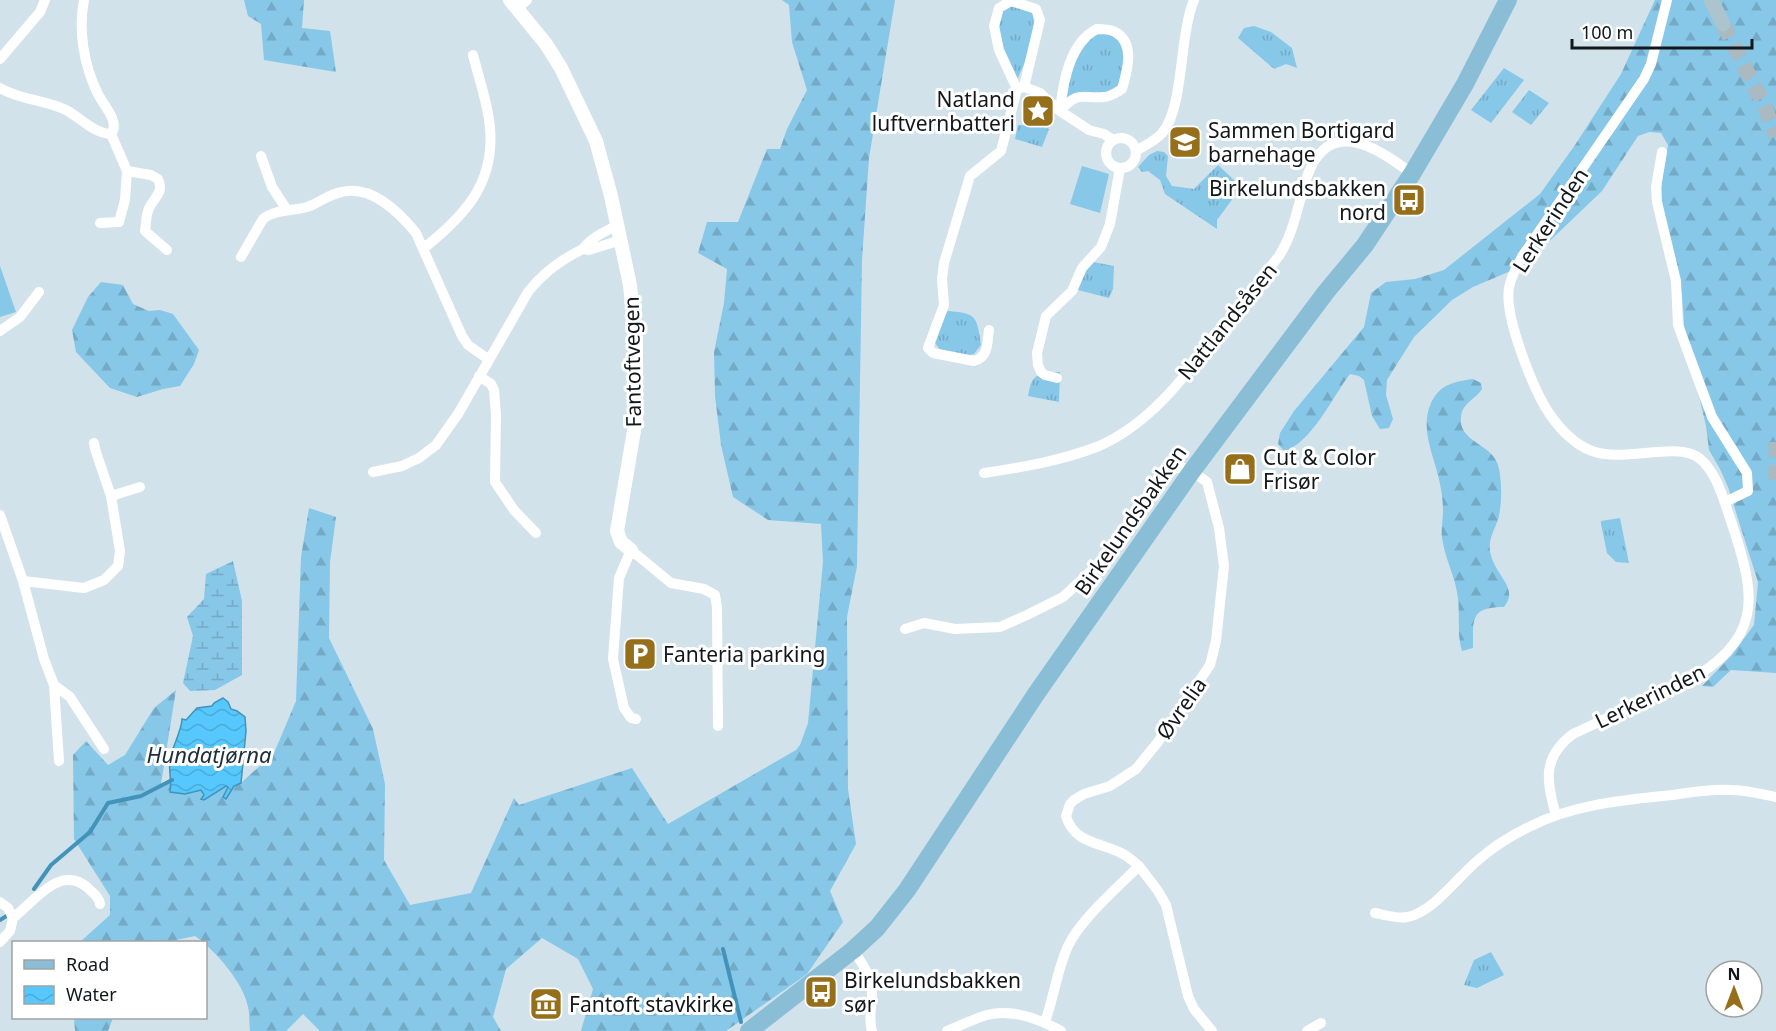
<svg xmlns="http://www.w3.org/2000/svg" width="1776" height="1031" viewBox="0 0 1776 1031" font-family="'Noto Sans',sans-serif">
  <defs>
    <pattern id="grass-tufts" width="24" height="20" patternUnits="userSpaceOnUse" patternTransform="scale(1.5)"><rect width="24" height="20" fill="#87c7e8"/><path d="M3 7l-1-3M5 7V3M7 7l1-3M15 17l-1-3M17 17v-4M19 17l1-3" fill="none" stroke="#74aac6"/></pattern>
    <pattern id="forest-firs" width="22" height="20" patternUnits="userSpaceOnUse" patternTransform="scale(1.5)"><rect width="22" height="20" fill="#87c7e8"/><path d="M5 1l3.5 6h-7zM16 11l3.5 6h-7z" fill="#74aac6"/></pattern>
    <pattern id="wetland-marsh" width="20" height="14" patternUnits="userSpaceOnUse" patternTransform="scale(1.5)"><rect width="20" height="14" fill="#87c7e8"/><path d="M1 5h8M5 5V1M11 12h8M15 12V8" fill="none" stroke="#74aac6"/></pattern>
    <pattern id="water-waves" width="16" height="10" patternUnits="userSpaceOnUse" patternTransform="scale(1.5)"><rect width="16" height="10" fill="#56c8fd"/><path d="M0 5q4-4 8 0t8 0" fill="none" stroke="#4aabd8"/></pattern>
  </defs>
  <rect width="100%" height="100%" fill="#d1e2eb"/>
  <path fill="url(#grass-tufts)" d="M1012,5L1032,12C1038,34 1026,60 1017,80C1006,55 993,36 1003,8Z
    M1254,26L1271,32L1292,48L1297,68L1286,64L1274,69L1238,38L1244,28Z
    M1098,32C1106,33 1114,34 1119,41C1126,51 1127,78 1118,87C1106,99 1080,98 1064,100C1072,73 1075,51 1098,32Z
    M1504,68L1524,80L1491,123L1471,110Z
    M1529,90L1549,103L1531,125L1512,112Z
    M1018,125L1041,126L1049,129L1042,147L1015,139Z
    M1157,151L1164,152L1168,156L1166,176L1172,186L1194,189L1218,165L1234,180L1237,193L1217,220V229L1165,194L1160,180L1148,171L1142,172L1138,167L1149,155Z
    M1093,262L1114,266L1113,289L1109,298L1078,290L1082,274Z
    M948,311C977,313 977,317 981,345L974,354L965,356L954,352L943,354L933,340L939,322Z
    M1046,372H1060L1059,402L1028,396C1031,382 1032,376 1046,372Z
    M1620,518L1629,563L1616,562L1607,553L1601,524V521Z
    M1491,952L1504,975L1477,988L1464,985L1474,960Z"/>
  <path fill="url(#forest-firs)" d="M244,0H304L302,28L330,31L336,72L264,60L261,24L248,16Z
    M782,0H895L869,158L862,260L857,566L847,617L848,789L856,844L830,891L843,922L807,974L726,1031H581L593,989L578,959L542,938L506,969L493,1017L501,1031H320L303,1014L286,1031H250C249,1023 250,1015 248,1007C244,983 214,949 195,936L176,940L172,942H80L110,915V896L74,839L73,755L86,741L108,765L125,755L154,708L176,690L161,784L172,780L201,790L204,800L226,786L228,787L224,793L231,791L234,786L241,783L274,753L296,701L301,557L309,508L336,517L330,562L329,638L373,729L385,784L384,860L410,905L471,893L514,798L519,805L632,768L668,824L796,750L800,745L808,723L823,562L821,524L768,520L733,497L721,445L715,396L714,352L724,303L727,269L698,253L707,222H738L767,149H780L787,129L807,90L792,42L789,5Z
    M1655,0H1776V673L1731,670L1713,687L1702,686L1731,656L1754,625L1758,582L1728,487L1720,469L1709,450L1706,426L1685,336L1682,295L1674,254L1661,209L1662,182L1668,145L1661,133L1649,132L1638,136L1602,191L1535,255L1520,267L1473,287L1452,300L1414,337L1387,380L1386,395L1393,419L1389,428L1380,429L1372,416L1364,380L1359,376L1350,374C1333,396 1311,444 1284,451L1278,444L1280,433L1294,411L1364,327L1371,293L1386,282L1415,279L1444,270L1540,194L1575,145L1621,74Z
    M101,282L123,285L133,304L149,311L160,310L173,314L199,350L194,364L180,386L163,389L137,397L110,388L76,352L72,330L88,297Z
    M1473,379L1481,383L1482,389C1476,399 1462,403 1461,417C1458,442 1492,444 1498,465C1502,479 1502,501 1499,516C1496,528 1488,538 1490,551C1494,576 1520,587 1504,607C1470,607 1473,619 1473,648L1462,651C1456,632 1461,612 1457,592C1454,575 1446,560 1443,543C1440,532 1443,522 1443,511C1443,503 1442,492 1440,484C1435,457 1419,430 1431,403C1440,384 1454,382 1473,379Z
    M74,1018H113L108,1031H75Z"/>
  <path fill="url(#wetland-marsh)" d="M233,561L242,601V675L215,690L190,691L183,683L193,636L187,617L204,599L206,574Z"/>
  <path fill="#87c7e8" d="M1082,166L1109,174L1100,213L1070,204Z
    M0,266L16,312L0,317Z"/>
  <path fill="url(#water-waves)" stroke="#4193b9" stroke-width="1.5" d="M223,698L228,702L231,709L237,711L245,717L246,731L241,783L234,786L226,799L223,797L228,787L226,786L204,800L201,799L204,795L201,790L185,794L170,792C172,779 168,768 170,755C170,753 174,747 174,746C177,738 182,726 182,719L186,720L197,708L212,706L214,703Z"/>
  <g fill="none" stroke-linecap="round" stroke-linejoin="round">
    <path stroke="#4193b9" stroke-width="4" d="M34,889L51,865L90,832L108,803L141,796L172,780
      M0,920L8,915
      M723,949L741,1022"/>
    <path stroke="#abb9c1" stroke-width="15" stroke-dasharray="15 8" stroke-linecap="butt" d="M1723,24L1765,107L1776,136
      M1776,442V485"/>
    <path stroke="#fff" stroke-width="10" d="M518,8L527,0
      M1097,29C1102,29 1110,29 1115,32C1136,43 1127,72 1122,89C1117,92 1110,97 1104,97C1080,99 1079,90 1060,111C1063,83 1069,43 1097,29Z
      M0,59L40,12L45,0
      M0,88C21,100 45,100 66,110C81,118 93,133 111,134C121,122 102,104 97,92C84,65 78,30 84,0
      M1017,89L999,50L994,26L999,8L1011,1L1036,9L1040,20L1024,87
      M1106 153a15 15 0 1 1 30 0a15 15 0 1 1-30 0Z
      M1136,151C1144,146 1157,140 1163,132C1184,106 1179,36 1194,0
      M1662,152L1656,187L1657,202L1676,281L1678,325L1712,417L1747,473L1748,491L1725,502
      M261,156L272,187L287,210
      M127,171L151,175L158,179C165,194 152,198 148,211C146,217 146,224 145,231L167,250
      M100,223L119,222L125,200L127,171L111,134
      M424,248C464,216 495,184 490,128C488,103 479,79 473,55
      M583,249C590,238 606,231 618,225
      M241,257L263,219C275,209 293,211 307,207C319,203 329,194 342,192C371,185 399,212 416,233L462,336L468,345L488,359
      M989,330C987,342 989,357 974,361L933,353L928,348L944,305L942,279L944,263L970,176L1001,151L1017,89L1024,87L1040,93L1060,111L1089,130L1104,134L1113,140
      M0,331L20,317L39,292
      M479,376L491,384L494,390L496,415L495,482L514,510L536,533
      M1057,378L1045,375L1041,372L1038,365L1037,353L1046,316L1072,291L1082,268L1101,247L1110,224L1120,168
      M373,472L402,466L419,458L436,445L458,414L528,292C543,273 562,259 583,249L589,250L621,240
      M984,473C1023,467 1061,461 1099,446C1151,423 1186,375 1220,331C1240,306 1259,281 1279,256C1295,231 1298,202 1308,174C1330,116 1379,148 1412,174
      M111,496L140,487
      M0,515L23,581L44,659L54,685L59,761
      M23,581L84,588L104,580L118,566L120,551L111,496L95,449L94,443
      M905,629L924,623L955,629L1000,627L1027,615L1063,597L1102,561L1120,540L1160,476L1175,468H1184L1192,471L1207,482L1219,528L1224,566L1216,641L1210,665L1158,742L1136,769L1110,786L1084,794L1074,800L1070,804L1066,816C1074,844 1101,842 1123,854C1129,857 1134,862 1139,866
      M54,685L70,697L104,749
      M636,719L631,718L624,708L613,659L619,578L631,550L671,583L704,589L715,595L717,607L718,726
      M1556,815C1546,782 1542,757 1573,734L1697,676C1768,631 1752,586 1730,518C1723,498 1716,471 1699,458C1676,441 1624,463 1592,451C1576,445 1561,430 1551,416C1534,392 1504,317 1509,288C1511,276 1517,266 1523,255L1644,79L1651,64L1667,0
      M0,902L8,908L13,918L10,931L0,942
      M1375,913C1385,915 1397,919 1407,917C1432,913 1458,877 1477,861C1493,847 1512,835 1531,826C1574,804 1625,800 1672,795C1692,792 1711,789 1731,790C1746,790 1761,794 1776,797
      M13,918C34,902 61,862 89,889C94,894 99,897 100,904
      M853,950C862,963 872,977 872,993C872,1006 868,1019 872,1031
      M1045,1022C1054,997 1057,970 1068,946C1080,920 1117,888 1139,866L1158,891L1166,905L1188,996L1194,1009L1212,1031
      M947,1031C960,1026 973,1019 987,1015C1012,1008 1039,1019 1061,1031
      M1307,1031L1321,1023"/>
    <path stroke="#fff" stroke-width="14" d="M510,0L546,44L561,68L596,141L611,196L630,285L636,345V419L617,531L621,542L631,550"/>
    <path stroke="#acc4ce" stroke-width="15" d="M1711,0L1723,24"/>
    <path stroke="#8abed6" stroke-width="18" d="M749,1031L853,950L877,928L907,890L1036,694L1192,471L1326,292L1365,245L1412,174L1465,84L1508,0"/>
  </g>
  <defs>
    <g id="sight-square" transform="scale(1.725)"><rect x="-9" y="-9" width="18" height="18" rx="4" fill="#966f1a" stroke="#fff"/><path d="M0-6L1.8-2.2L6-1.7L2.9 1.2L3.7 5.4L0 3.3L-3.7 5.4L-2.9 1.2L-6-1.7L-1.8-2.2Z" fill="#fff"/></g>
    <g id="school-square" transform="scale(1.725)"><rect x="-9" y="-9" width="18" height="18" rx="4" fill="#966f1a" stroke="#fff"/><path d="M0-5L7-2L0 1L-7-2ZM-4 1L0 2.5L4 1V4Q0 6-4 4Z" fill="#fff"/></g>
    <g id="bus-square" transform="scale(1.725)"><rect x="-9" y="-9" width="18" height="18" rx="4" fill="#966f1a" stroke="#fff"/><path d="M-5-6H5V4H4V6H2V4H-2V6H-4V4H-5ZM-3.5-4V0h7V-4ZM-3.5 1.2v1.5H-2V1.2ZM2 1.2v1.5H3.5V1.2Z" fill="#fff"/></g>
    <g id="shop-square" transform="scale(1.725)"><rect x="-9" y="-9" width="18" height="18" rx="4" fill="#966f1a" stroke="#fff"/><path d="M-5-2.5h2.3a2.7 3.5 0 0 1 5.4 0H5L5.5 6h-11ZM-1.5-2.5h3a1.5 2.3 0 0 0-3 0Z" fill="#fff"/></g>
    <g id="parking-square" transform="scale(1.725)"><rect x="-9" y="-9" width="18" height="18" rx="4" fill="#966f1a" stroke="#fff"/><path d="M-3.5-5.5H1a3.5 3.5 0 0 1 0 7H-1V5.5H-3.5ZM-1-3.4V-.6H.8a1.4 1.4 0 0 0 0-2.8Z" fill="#fff"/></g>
    <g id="museum-square" transform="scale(1.725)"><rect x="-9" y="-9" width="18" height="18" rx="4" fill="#966f1a" stroke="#fff"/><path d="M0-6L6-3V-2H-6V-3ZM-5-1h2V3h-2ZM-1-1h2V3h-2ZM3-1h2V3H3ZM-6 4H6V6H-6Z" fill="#fff"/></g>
  </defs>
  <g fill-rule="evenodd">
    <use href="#sight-square" x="1038" y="111"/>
    <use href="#school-square" x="1185" y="142"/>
    <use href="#bus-square" x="1409" y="200"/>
    <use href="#shop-square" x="1240" y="469"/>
    <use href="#parking-square" x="640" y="654"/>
    <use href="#bus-square" x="821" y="992"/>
    <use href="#museum-square" x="546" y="1004"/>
  </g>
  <g text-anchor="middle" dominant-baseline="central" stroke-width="6" stroke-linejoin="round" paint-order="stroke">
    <g font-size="21" fill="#11171a" stroke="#fff" text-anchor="start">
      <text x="1015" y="99" text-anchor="end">Natland<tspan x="1015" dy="24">luftvernbatteri</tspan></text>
      <text x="1208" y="130">Sammen Bortigard<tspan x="1208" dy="24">barnehage</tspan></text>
      <text x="1386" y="188" text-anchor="end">Birkelundsbakken<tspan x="1386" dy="24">nord</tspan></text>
      <text x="1263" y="457">Cut &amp; Color<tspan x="1263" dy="24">Frisør</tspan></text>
      <text x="663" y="654">Fanteria parking</text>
      <text x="844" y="980">Birkelundsbakken<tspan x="844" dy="24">sør</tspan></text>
      <text x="569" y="1004">Fantoft stavkirke</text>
    </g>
    <g font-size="21" fill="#11171a" stroke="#fff">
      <text transform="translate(1550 220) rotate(-57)">Lerkerinden</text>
      <text transform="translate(1227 321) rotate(-51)">Nattlandsåsen</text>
      <text transform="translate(632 362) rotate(-91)">Fantoftvegen</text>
      <text transform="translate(1130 520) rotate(-55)">Birkelundsbakken</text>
      <text transform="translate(1650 696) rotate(-26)">Lerkerinden</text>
      <text transform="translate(1181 708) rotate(-55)">Øvrelia</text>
    </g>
    <g font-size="22" font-style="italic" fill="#1c2f3a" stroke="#fff">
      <text x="209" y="754">Hundatjørna</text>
    </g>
  </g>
  <rect x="12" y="941" width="195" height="78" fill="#ffffff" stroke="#a0a2a3" stroke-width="1.5"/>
  <rect x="24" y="960" width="30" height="9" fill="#8abed6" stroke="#a0a2a3" stroke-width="1.5"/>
  <text x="66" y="971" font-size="18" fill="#11171a">Road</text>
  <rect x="24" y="986" width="30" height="18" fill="url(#water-waves)" stroke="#a0a2a3" stroke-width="1.5"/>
  <text x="66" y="1001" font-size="18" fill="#11171a">Water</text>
  <g transform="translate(1734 989)"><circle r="28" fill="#ffffff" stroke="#a0a2a3" stroke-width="1.5"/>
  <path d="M0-4.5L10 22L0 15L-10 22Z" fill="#966f1a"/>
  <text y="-9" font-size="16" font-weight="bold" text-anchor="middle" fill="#11171a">N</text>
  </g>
  <path d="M1572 39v9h180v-9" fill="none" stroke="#11171a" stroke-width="3"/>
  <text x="1581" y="39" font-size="18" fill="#11171a" stroke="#ffffff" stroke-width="4.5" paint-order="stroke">100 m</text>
</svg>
